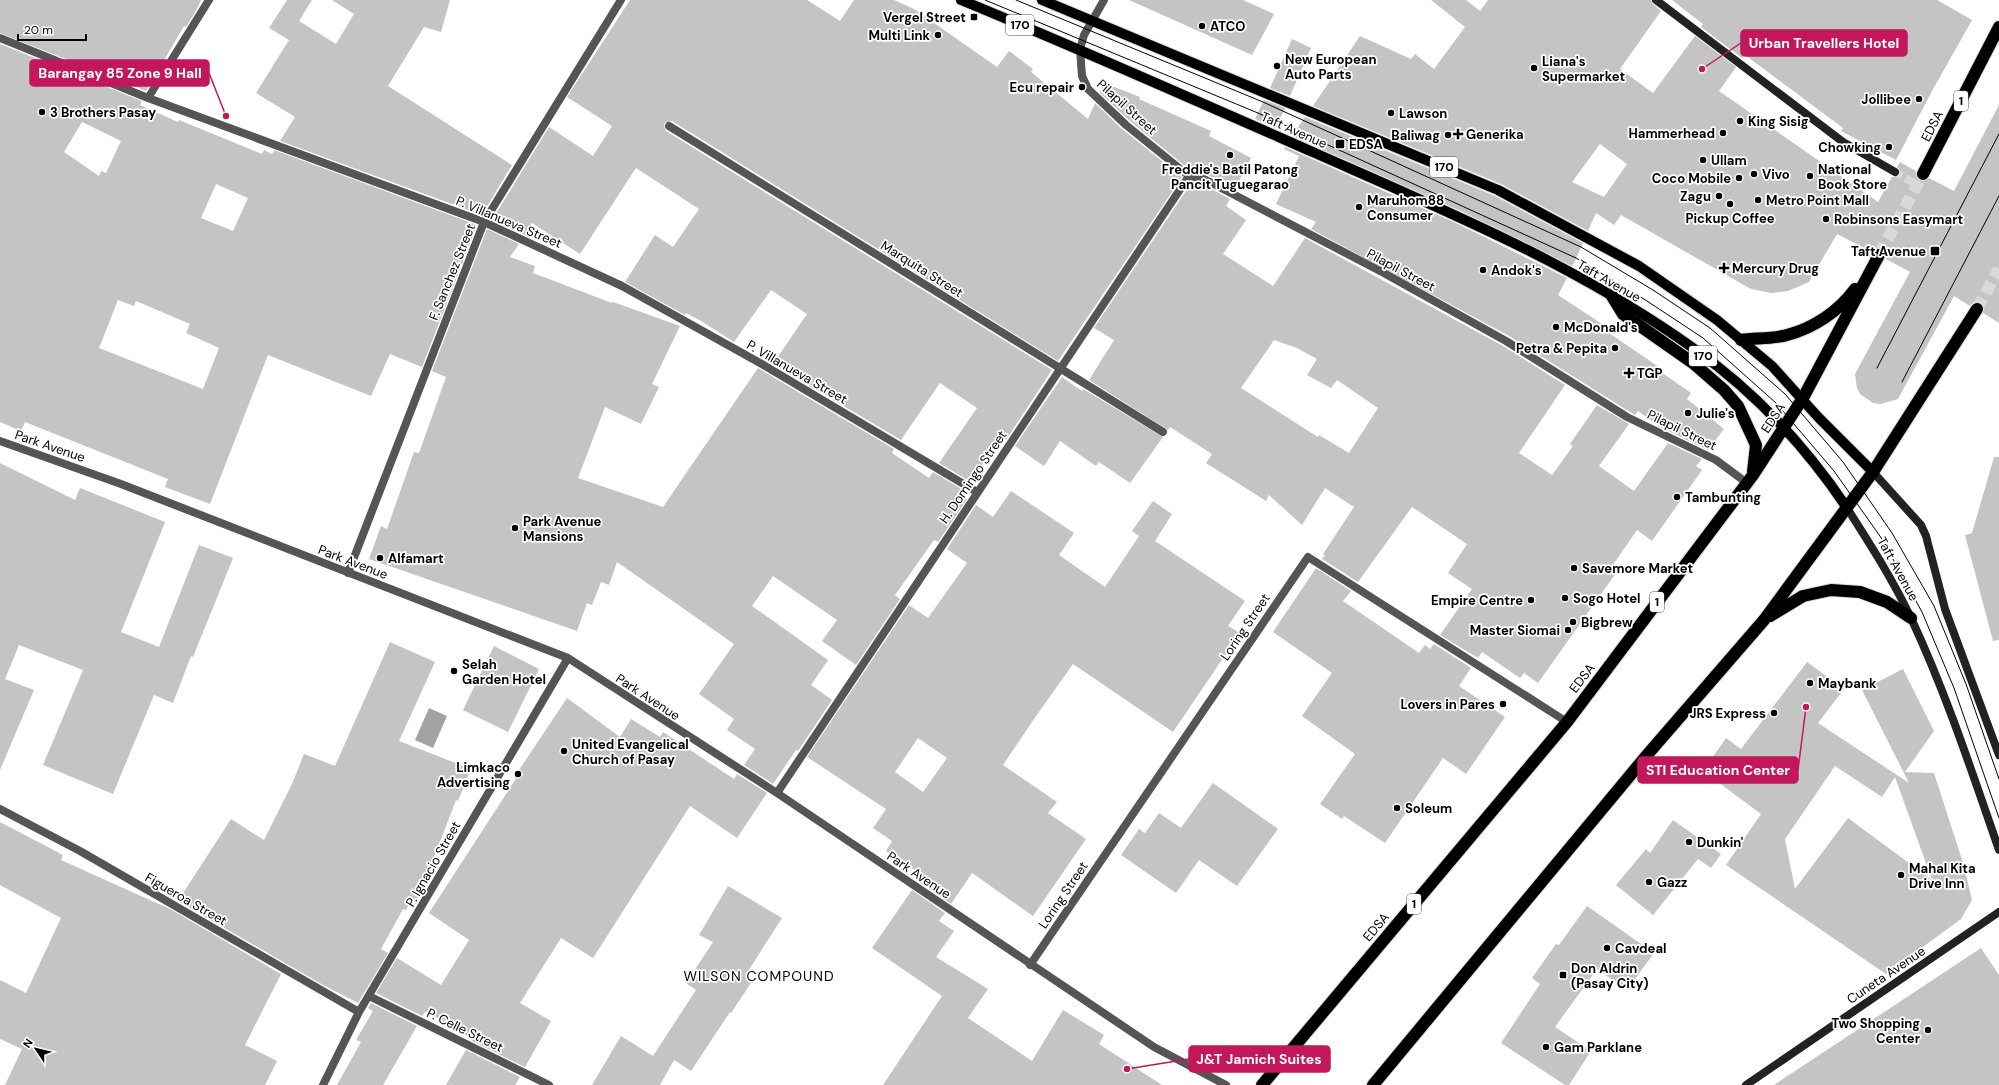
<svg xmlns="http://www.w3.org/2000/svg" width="1999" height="1085" viewBox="0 0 1999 1085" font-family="'DM Sans',sans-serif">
  <rect width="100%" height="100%" fill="#fff"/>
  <path fill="#a3a3a3" d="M429,708L447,716L433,748L415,740Z"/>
  <path fill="#c4c4c4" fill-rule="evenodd" d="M0,0H201L197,9L186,27L184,26L146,91L0,33Z
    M287,0H312L299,21L336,44L354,14L332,0H450L441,32L424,27L388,86L512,165L482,215L280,141L295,117L256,93L289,40L269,28Z
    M630,0H807L840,21L854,0H894L914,9L997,67L1009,51L1033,69L1031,72L1088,119L1095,103L1122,129L1182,177L1058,361L672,121L665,123L664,126L666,131L1052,370L1006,440L1004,438L998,447L996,445L971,482L939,463L977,408L940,383L901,440L773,364L807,314L771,290L734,342L701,321L686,313L685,315L625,282L655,235L673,247L699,209L636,168L580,254L532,223L525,235L492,220L549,127L593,156L612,126L567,97Z
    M1129,0H1243L1274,14L1252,55Z
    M1431,0H1466L1480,11L1488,0H1651L1653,4L1661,11L1620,69L1653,93L1695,36L1736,67L1719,91L1878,202L1892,177H1897L1900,174V170L1897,167L1900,162L1916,171V175L1919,180L1924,181L1929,178L1954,191L1999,105V323L1983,313L1984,306L1981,303L1974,302L1970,306L1954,296L1898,399L1881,404L1873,403L1860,394L1857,388L1855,374L1910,272L1886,259V254L1883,249L1878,248L1872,252L1837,234L1809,282L1788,291L1771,293L1751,289L1621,215L1614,225L1596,213L1588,231L1501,184L1313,106L1360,36L1411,59L1415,54L1434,69L1465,27ZM1600,144L1627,164L1604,197L1572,182Z
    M1672,0H1937L1972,20L1932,91L1896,160L1841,131L1843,128L1745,55L1742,58L1701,27L1703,24Z
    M1292,39L1311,48L1290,96L1270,88Z
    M0,44L142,101L140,105L178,122L179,120L262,154L264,150L272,154L274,150L477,225L422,367L390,354L371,396L268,355L210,504L165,487L168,479L25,422L21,431L0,422ZM82,122L121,141L106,173L101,171L99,176L64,152ZM216,184L248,198L233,231L201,218ZM118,300L134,306L136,301L190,324L186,333L219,348L203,389L99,348Z
    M1104,83L1140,97L1139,99L1211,131L1209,136L1251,158L1235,189L1206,174L1191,171L1130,121L1100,93Z
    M1264,100L1285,108L1276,128L1255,119Z
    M1305,117L1495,196L1583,243L1574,263L1572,266L1463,212L1292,136Z
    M1285,147L1458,224L1567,278L1558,295L1602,324L1600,327L1659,367L1658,370L1691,393L1687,399L1724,429L1708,450L1660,427L1638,411L1635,415L1630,412L1509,336L1311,229L1316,222L1276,204L1299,156L1284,149Z
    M1192,182L1202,184L1230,199L1226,206L1246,220L1223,254L1273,286L1305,238L1503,346L1565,385L1519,453L1552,475L1573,446L1570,444L1597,405L1629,424L1599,466L1634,491L1668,443L1702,459L1696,466L1702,470L1652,541L1637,530L1610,569L1616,573L1538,683L1524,673L1520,678L1482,652L1478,658L1440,635L1472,589L1448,573L1467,544L1412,507L1358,582L1322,559L1325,555L1323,554L1354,507L1325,488L1302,525L1269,495L1266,501L1206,463L1212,454L1170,427L1168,430L1089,380L1114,340L1094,328ZM1274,340L1297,348L1317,359L1307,375L1331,388L1337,380L1378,408L1349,453L1319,435L1318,437L1241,388Z
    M487,229L519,244L510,257L535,266L533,273L612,303L613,302L680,326L652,384L659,387L641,424L605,407L578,478L663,507L758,368L894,449L892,453L929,478L933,472L965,491L962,496L967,499L938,542L934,540L895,595L900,599L856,665L822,641L837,620L773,576L752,606L828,660L811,685L832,700L798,751L796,750L773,784L744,765L755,749L727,730L734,719L699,694L734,644L617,562L609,585L601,582L592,605L587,603L577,631L369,559L381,526L387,529L414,452L419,453L446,377L432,371Z
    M1062,377L1082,391L1083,389L1163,437L1130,483L1099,462L1096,466L1060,441L1044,466L1015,446Z
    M1994,457H1999V640L1993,641L1965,535L1972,533Z
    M0,463L75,500L80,488L165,522L121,632L159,647L199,545L233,558L193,657L191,656L173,703L154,695L113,794L43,765L83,670L19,645L5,679L34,690L0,770Z
    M1011,491L1074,533L1059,555L1105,587L1139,536L1132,531L1153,501L1172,514L1155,541L1245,601L1228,626L1240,633L1173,732L1073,664L1034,719L1003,765L1057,802L1048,813L1086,839L1033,916L972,873L951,904L918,881L922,875L886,851L892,841L873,828L886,809L807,757L909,605L928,618L967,563L947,549L976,505L993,517ZM918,738L947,758L923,792L895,772Z
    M1316,568L1351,591L1343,601L1419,653L1425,645L1430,649L1434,644L1471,668L1459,686L1505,717L1466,774L1443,758L1385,843L1344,816L1342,819L1320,804L1355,754L1302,716L1332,673L1273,632Z
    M390,642L435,662L399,741L471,769L458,801L456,800L416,904L411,901L406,910L403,909L381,949L388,953L358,1003L323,985L178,901L231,819L264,840L292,784L304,754L335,766Z
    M494,646L539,669L508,732L463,710Z
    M1807,662L1844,689L1818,723L1909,783L1862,690L1903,669L1934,731L1905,772L1934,773L1964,866L1972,900L1961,919L1886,974L1726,865L1761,814L1703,771L1726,738L1741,749ZM1835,766L1882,797L1895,777L1932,880L1848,818L1795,889L1785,839Z
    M567,698L620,737L631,719L660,737L663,732L734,779L737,774L767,793L737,838L690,806L593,958L561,938L520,1003L551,1021L525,1067L472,1041V1039L428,1012H425L422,1016L376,993L397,958L441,985L469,940L429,913L519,774L517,773Z
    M1213,783L1278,829L1237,886L1199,860L1176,893L1121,855L1139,829L1145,833L1159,813L1181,828Z
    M1673,820L1721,854L1711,868L1698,859L1653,915L1616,885L1646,849L1650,853Z
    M0,822L63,855L61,860L172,910L281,974L245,1045L277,1061L265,1085H5L22,1049L0,1039V980L26,993L61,918L0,885Z
    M728,886L782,918L745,976L753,980L731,1013L730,1012L691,1071L674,1060L660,1085H592L621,1036L653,1056L696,990L686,983L713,942L699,935Z
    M912,890L945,913L939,921L954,931L936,957L988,989L968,1018L1032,1061L1063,1010L1104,1035L1099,1044L1162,1085H883L942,996L872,948Z
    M1587,906L1654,953L1627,990L1597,969L1555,1027L1591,1051L1569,1085H1565L1501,1043L1540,984L1532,978L1556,944L1559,945Z
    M1981,948L1999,975V1085H1774Z
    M371,1003L417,1026L383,1085H337L361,1042L356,1040L373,1011L368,1008Z
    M466,1050L520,1077L515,1085H446Z"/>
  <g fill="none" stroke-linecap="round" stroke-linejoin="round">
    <path stroke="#d9d9d9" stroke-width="8" stroke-dasharray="8 4" stroke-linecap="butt" d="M1895,172L1917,185"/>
    <path stroke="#d9d9d9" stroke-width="12" stroke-dasharray="12 6" stroke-linecap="butt" d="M1879,255L1923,174
      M1977,309L1999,269"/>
    <g stroke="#dbdbdb" stroke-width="12">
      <path id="primary" d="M961,0C1080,49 1197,101 1315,153C1444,210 1577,265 1693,348C1754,391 1806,447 1847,508
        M1042,0L1498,190L1639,266L1717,320L1772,366L1818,417L1873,472"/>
    </g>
    <g stroke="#dbdbdb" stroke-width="14">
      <path id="highway" d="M1923,174L1999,27
        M1612,296L1623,314L1693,363L1724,390L1738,406L1756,445L1753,472
        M1741,340C1756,338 1773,339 1787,335C1814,328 1839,311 1855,289
        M1770,616L1803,596L1831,590L1860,592L1887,602L1911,618
        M1262,1085L1567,722L1753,475L1803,398L1879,255
        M1373,1085L1647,755L1764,620L1873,472L1977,309"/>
    </g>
    <path stroke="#555" stroke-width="8" d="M1104,0L1084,35L1080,49L1082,76L1088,89L1126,125L1189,176L1204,179L1382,272L1506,341L1627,417L1716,460L1747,483
      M0,38L148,98L484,222L622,286L760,363L977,492
      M148,98L209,0
      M669,126L1163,432
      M0,441L121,484L568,658L777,793L1154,1047L1226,1085
      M348,573L484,222L621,0
      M777,793L1189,176
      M0,809L80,851L359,1012
      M1030,965L1308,557L1567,722
      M369,996L549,1085
      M323,1085L359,1012L568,658"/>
    <path stroke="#222" stroke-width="8" d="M1656,0L1843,142L1895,172
      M1873,472L1921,525L1926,536L1945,609L1999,755
      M1847,508C1870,544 1893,580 1911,618C1946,693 1972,772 1999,850
      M1746,1085L1999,912"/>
    <use href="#primary" stroke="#000" stroke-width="10"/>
    <use href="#highway" stroke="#000" stroke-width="12"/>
    <path stroke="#000" stroke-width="1" d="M985,0L1258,113L1576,258L1647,301L1703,338L1776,403L1834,471L1882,539L1922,612L1954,688L1999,818
      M1016,0L1263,102L1581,247L1653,290L1710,328L1785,394L1843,462L1892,533L1934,606L1966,684L1999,779
      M1877,368L1999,134
      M1902,382L1999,196"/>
  </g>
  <g fill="#000" stroke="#fff" stroke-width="1.5">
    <rect x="970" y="13" width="8" height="8" rx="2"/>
    <circle cx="1202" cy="26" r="4"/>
    <circle cx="938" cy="35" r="4"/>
    <circle cx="1277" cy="66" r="4"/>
    <circle cx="1534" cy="68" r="4"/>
    <circle cx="1082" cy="87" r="4"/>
    <circle cx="1919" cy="99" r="4"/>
    <circle cx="42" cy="112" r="4"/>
    <circle cx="1391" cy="113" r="4"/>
    <circle cx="1740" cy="121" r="4"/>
    <circle cx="1723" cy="133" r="4"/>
    <path d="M1456 128h4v4h4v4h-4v4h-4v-4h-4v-4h4z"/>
    <circle cx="1448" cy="135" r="4"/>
    <rect x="1335" y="139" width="10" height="10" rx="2"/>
    <circle cx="1889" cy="147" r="4"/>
    <circle cx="1230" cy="155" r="4"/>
    <circle cx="1703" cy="160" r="4"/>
    <circle cx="1754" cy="174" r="4"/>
    <circle cx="1810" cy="176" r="4"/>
    <circle cx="1739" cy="178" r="4"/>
    <circle cx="1719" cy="196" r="4"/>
    <circle cx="1758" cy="200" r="4"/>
    <circle cx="1730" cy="204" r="4"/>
    <circle cx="1359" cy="207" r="4"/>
    <circle cx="1826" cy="219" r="4"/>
    <rect x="1930" y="246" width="10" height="10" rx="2"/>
    <path d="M1722 262h4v4h4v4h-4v4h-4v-4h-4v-4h4z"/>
    <circle cx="1483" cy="270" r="4"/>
    <circle cx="1556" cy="327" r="4"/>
    <circle cx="1615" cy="348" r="4"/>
    <path d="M1627 367h4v4h4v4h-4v4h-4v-4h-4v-4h4z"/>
    <circle cx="1688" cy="413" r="4"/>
    <circle cx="1677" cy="497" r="4"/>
    <circle cx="515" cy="528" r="4"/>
    <circle cx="380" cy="558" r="4"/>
    <circle cx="1574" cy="568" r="4"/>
    <circle cx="1565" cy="598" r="4"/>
    <circle cx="1531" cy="600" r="4"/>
    <circle cx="1573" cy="622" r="4"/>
    <circle cx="1568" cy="630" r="4"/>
    <circle cx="454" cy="671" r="4"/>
    <circle cx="1810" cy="683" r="4"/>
    <circle cx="1503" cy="704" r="4"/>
    <circle cx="1774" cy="713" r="4"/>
    <circle cx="564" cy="751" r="4"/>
    <circle cx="518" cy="774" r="4"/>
    <circle cx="1397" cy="808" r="4"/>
    <circle cx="1689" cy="842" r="4"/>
    <circle cx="1901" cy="875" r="4"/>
    <circle cx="1649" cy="882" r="4"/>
    <circle cx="1607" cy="948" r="4"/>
    <rect x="1559" y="971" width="8" height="8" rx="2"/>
    <circle cx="1928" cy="1030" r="4"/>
    <circle cx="1546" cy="1047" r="4"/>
  </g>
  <g text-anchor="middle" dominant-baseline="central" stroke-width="3.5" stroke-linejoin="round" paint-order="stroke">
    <g fill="#fff" stroke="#4c4c4c" stroke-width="1">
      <rect x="1006" y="15" width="28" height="20" rx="3"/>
      <rect x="1954" y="91" width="14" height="20" rx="3"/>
      <rect x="1430" y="157" width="28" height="20" rx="3"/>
      <rect x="1689" y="346" width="28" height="20" rx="3"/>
      <rect x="1650" y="592" width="14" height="20" rx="3"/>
      <rect x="1407" y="894" width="14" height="20" rx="3"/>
    </g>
    <g font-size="12" font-weight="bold" fill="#000">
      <text x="1020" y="25">170</text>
      <text x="1961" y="101">1</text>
      <text x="1444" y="167">170</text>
      <text x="1703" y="356">170</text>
      <text x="1657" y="602">1</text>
      <text x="1414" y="904">1</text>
    </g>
    <g font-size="13" font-weight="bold" fill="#000" stroke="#fff" text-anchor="start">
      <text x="966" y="17" text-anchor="end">Vergel Street</text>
      <text x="1210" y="26">ATCO</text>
      <text x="930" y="35" text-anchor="end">Multi Link</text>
      <text x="1285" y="59">New European<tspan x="1285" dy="15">Auto Parts</tspan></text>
      <text x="1542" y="61">Liana's<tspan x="1542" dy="15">Supermarket</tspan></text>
      <text x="1074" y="87" text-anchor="end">Ecu repair</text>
      <text x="1911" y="99" text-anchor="end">Jollibee</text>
      <text x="50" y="112">3 Brothers Pasay</text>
      <text x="1399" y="113">Lawson</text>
      <text x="1748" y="121">King Sisig</text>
      <text x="1715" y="133" text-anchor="end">Hammerhead</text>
      <text x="1466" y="134">Generika</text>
      <text x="1440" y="135" text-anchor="end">Baliwag</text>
      <text x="1349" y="144">EDSA</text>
      <text x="1881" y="147" text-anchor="end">Chowking</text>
      <text x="1711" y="160">Ullam</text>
      <text x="1230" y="169" text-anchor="middle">Freddie's Batil Patong<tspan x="1230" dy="15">Pancit Tuguegarao</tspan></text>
      <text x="1818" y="169">National<tspan x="1818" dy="15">Book Store</tspan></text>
      <text x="1762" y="174">Vivo</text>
      <text x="1731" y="178" text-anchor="end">Coco Mobile</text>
      <text x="1711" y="196" text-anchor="end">Zagu</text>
      <text x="1367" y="200">Maruhom88<tspan x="1367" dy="15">Consumer</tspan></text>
      <text x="1766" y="200">Metro Point Mall</text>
      <text x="1730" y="218" text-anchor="middle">Pickup Coffee</text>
      <text x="1834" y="219">Robinsons Easymart</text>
      <text x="1926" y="251" text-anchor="end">Taft Avenue</text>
      <text x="1732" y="268">Mercury Drug</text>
      <text x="1491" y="270">Andok's</text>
      <text x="1564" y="327">McDonald's</text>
      <text x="1607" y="348" text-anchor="end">Petra &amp; Pepita</text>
      <text x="1637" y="373">TGP</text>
      <text x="1696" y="413">Julie's</text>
      <text x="1685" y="497">Tambunting</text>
      <text x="523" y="521">Park Avenue<tspan x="523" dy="15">Mansions</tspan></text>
      <text x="388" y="558">Alfamart</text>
      <text x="1582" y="568">Savemore Market</text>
      <text x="1573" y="598">Sogo Hotel</text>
      <text x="1523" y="600" text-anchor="end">Empire Centre</text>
      <text x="1581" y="622">Bigbrew</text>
      <text x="1560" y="630" text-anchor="end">Master Siomai</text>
      <text x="462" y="664">Selah<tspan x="462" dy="15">Garden Hotel</tspan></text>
      <text x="1818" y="683">Maybank</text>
      <text x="1495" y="704" text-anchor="end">Lovers in Pares</text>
      <text x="1766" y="713" text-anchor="end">JRS Express</text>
      <text x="572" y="744">United Evangelical<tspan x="572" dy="15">Church of Pasay</tspan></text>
      <text x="510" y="767" text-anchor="end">Limkaco<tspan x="510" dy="15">Advertising</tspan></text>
      <text x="1405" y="808">Soleum</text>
      <text x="1697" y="842">Dunkin'</text>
      <text x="1909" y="868">Mahal Kita<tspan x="1909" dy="15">Drive Inn</tspan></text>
      <text x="1657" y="882">Gazz</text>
      <text x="1615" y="948">Cavdeal</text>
      <text x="1571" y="968">Don Aldrin<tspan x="1571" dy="15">(Pasay City)</tspan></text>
      <text x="1920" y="1023" text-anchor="end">Two Shopping<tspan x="1920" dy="15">Center</tspan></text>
      <text x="1554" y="1047">Gam Parklane</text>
    </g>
    <g font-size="13" fill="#000" stroke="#fff">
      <text transform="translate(1127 107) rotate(42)">Pilapil Street</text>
      <text transform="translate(1932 126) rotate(-63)">EDSA</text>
      <text transform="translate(1294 130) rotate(24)">Taft Avenue</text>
      <text transform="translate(509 222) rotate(23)">P. Villanueva Street</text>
      <text transform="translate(922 269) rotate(32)">Marquita Street</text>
      <text transform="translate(1401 270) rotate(28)">Pilapil Street</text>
      <text transform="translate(452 272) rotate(-68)">F. Sanchez Street</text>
      <text transform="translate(1609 281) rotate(30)">Taft Avenue</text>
      <text transform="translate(797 372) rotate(30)">P. Villanueva Street</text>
      <text transform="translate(1773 418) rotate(-57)">EDSA</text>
      <text transform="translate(1682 430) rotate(26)">Pilapil Street</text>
      <text transform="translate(50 446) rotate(19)">Park Avenue</text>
      <text transform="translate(973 477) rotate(-56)">H. Domingo Street</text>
      <text transform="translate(353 562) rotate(21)">Park Avenue</text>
      <text transform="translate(1898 569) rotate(61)">Taft Avenue</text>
      <text transform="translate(1245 627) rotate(-56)">Loring Street</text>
      <text transform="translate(1582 678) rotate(-53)">EDSA</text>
      <text transform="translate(648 697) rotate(33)">Park Avenue</text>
      <text transform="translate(433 864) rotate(-60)">P. Ignacio Street</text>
      <text transform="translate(919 875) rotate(34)">Park Avenue</text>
      <text transform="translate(1063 895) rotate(-56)">Loring Street</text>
      <text transform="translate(186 899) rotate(30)">Figueroa Street</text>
      <text transform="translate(1376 927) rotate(-50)">EDSA</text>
      <text transform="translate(1886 975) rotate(-34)">Cuneta Avenue</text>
      <text transform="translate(465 1030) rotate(26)">P. Celle Street</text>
    </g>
    <g font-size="14" letter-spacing="1" fill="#000" stroke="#fff">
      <text x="759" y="976">WILSON COMPOUND</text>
    </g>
  </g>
  <path fill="none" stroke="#c2185b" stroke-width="1.5" d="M1702 69L1741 43M226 116L209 73M1806 707L1798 770M1127 1069L1189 1059"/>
  <g fill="#c2185b" stroke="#fff" stroke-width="1.5">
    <circle cx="1702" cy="69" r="4"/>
    <circle cx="226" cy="116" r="4"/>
    <circle cx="1806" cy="707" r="4"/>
    <circle cx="1127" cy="1069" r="4"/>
  </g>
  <g fill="#c2185b" stroke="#c2185b" stroke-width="1.5">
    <rect x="1741" y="30" width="166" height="26" rx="4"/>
    <rect x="30" y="60" width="179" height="26" rx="4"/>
    <rect x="1638" y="757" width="160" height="26" rx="4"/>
    <rect x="1189" y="1046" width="141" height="26" rx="4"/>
  </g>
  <g font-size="14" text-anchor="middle" font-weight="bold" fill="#fff">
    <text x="1824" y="48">Urban Travellers Hotel</text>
    <text x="120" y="78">Barangay 85 Zone 9 Hall</text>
    <text x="1718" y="775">STI Education Center</text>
    <text x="1259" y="1064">J&amp;T Jamich Suites</text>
  </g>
  <g transform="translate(36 1049) rotate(305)" stroke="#ffffff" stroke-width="3" paint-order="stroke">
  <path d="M0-3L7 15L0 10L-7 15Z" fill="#000000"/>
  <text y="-6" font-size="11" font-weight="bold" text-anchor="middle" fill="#000000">N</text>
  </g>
  <path d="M18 34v6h68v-6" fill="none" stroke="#000000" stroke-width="2"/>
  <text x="24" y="34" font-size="12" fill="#000000" stroke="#ffffff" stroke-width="3" paint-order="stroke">20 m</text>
</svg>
